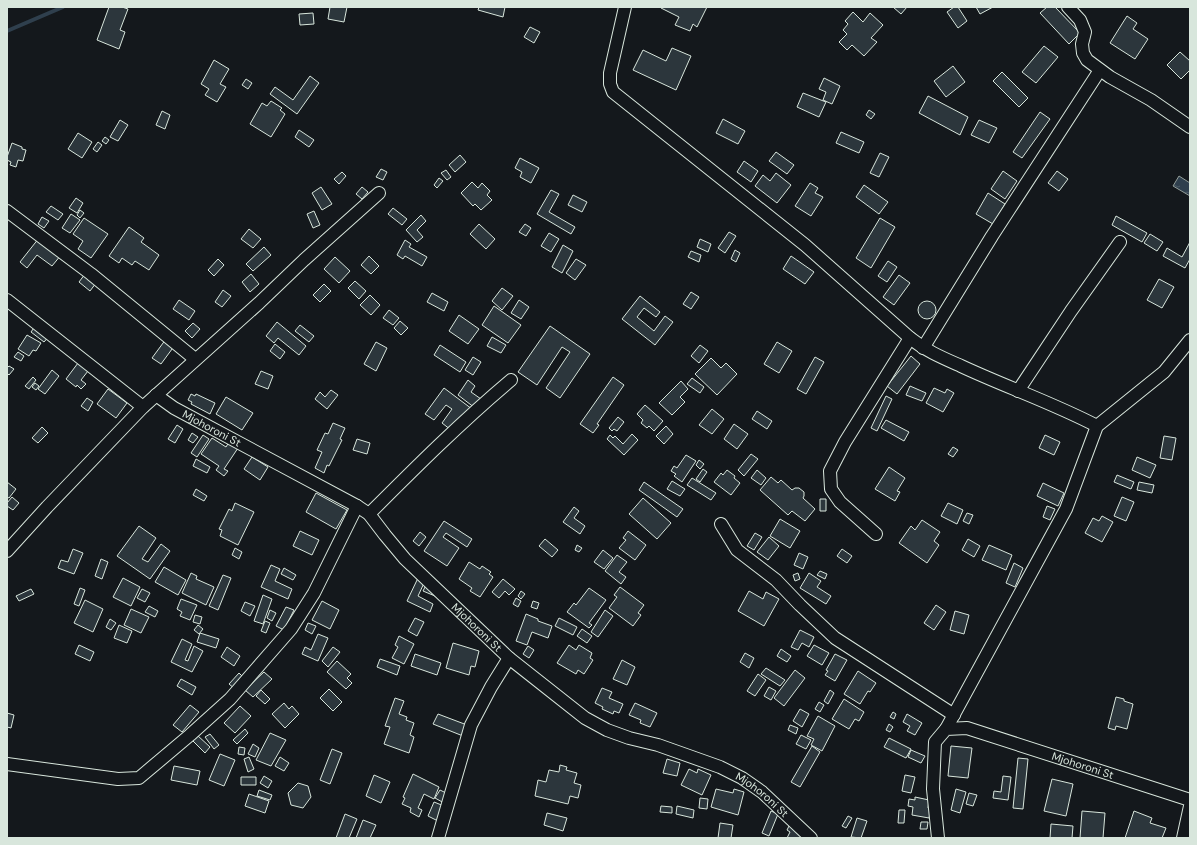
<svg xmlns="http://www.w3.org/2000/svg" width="1197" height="845" viewBox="0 0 1197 845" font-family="'DM Sans',sans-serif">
  <defs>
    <pattern id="water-ripples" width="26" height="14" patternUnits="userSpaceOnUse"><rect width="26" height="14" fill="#2f3f4d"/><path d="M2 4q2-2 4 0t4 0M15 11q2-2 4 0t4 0" fill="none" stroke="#4c5b66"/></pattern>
  </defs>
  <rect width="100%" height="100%" fill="#14181c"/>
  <path fill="url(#water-ripples)" stroke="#939e99" d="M1179,176L1190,183V196L1173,186Z"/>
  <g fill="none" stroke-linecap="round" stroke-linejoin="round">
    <path stroke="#2f3f4d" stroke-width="4" d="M7,31L63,7"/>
  </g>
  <path fill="#2c363c" stroke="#d8e6dc" d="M109,7H122L128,9L120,30L125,32L119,49L97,40Z
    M330,7H347L344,22L328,19Z
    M479,7H505L503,17L478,10Z
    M662,7H707L697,27L693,24L690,31L675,25L679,17L661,8Z
    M893,7H907L901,14Z
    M954,7H958L967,21L958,28L947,12Z
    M976,7H993L980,14Z
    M1047,7H1055L1080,33L1069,44L1040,13Z
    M853,12L863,22L870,13L883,25L871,38L877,42L864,56L852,45L847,50L839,42L847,34L843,30L848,24L845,21Z
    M313,13L314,24L300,25L299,14Z
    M1127,16L1137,23L1133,29L1148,39L1135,59L1110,43Z
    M530,27L540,32L534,43L524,37Z
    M1044,46L1058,57L1036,83L1022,72Z
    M672,48L691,56L676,90L633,70L643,50L666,61Z
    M1180,52L1190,61V70L1181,79L1167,65Z
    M214,60L229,69L220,84L226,87L217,102L205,95L209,89L201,84Z
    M953,66L965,82L946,97L934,81Z
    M1002,72L1028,98L1019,107L993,81Z
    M310,76L319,83L297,114L270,94L275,87L293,100Z
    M824,78L840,86L832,104L823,100L826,92L819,89Z
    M246,79L252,83L248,89L242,85Z
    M803,93L826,102L819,117L797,107Z
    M928,96L968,117L960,135L919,113Z
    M271,101L282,108L280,110L285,114L271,137L250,124L262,103L267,106Z
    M869,110L875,114L871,119L866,115Z
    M162,111L170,115L165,129L156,125Z
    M1040,112L1050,119L1022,158L1013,152Z
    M723,119L745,131L738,144L716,133Z
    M120,120L128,125L118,141L110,137Z
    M979,120L997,128L989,143L971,135Z
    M299,130L314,140L309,147L295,137Z
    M841,132L864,142L859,153L836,143Z
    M78,133L92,142L82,158L68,149Z
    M105,137L109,140L106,144L102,141Z
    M98,142L102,145L97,152L93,149Z
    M12,143L22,147V149L26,150L23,161L18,160L16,167L10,165L11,162L7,160V157Z
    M776,152L794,165L787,174L769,161Z
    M880,153L889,157L879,177L870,173Z
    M460,155L466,162L455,172L449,165Z
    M520,158L539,168L531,183L520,177L522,172L515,168Z
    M744,161L758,171L751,182L737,172Z
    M381,169L387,172L383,180L376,177Z
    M446,170L451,177L447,180L441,173Z
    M1003,171L1017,181L1005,199L991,189Z
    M1057,171L1068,179L1059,191L1048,183Z
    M342,172L346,176L339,184L334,179Z
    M776,173L791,185L777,203L755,186L763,175L770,181Z
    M439,178L443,181L437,188L434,185Z
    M472,182L478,188L482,183L490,191L487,195L492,200L481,210L475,204L473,206L461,193Z
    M810,183L818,188L815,193L823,197L811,216L795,206Z
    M864,185L888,202L879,214L856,197Z
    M321,187L332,204L322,210L312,193Z
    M362,187L368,192L362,199L356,194Z
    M551,190L559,194L549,212L575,227L571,234L537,214Z
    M988,193L1005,204L993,224L976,214Z
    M573,195L587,202L582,212L568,205Z
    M76,198L83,203L77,213L69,208Z
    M51,206L63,214L58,220L46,212Z
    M393,208L407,219L402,225L388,214Z
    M80,210L84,213L80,218L77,215Z
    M314,211L320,225L313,228L307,214Z
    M71,214L80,220L70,233L62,228Z
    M421,215L426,221L417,230L423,237L417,242L406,230Z
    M1116,216L1147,233L1142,242L1112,225Z
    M42,217L49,221L44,228L38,224Z
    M84,218L108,234L91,258L78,249L83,241L73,234Z
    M880,218L895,227L871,268L856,258Z
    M479,224L495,239L486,249L470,234Z
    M525,224L531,228L526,236L519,232Z
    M129,227L144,238L141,242L159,255L149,270L135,261L132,265L122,258L119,263L109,256Z
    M249,229L261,239L253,248L241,239Z
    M729,232L736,236L725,253L718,248Z
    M549,233L559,239L551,252L541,246Z
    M1150,234L1163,242L1157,251L1144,243Z
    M39,238L61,255L52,266L37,255L27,268L20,262Z
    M700,239L711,244L708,252L697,247Z
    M405,240L411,244L409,247L427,257L422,266L405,256L403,259L397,255Z
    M1190,242V259L1185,268L1163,256L1167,248L1182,257Z
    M563,245L573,251L562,273L552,267Z
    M264,247L271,255L253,271L246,264Z
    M735,250L740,253L736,262L731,259Z
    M691,251L701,255L699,262L688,257Z
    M369,256L379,266L371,274L361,265Z
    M791,256L814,272L805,284L783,269Z
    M335,257L350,271L339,283L324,269Z
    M218,259L224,265L214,276L208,270Z
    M576,259L586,265L575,280L566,273Z
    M888,261L897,267L887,282L878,276Z
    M85,274L96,283L90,291L79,282Z
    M251,274L259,284L250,292L242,282Z
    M899,275L910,283L894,305L883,297Z
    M1159,279L1174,287L1162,308L1147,300Z
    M355,281L366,291L359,299L348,288Z
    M324,284L331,291L320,302L313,295Z
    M502,288L513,296L502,310L492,301Z
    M223,290L231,296L222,307L215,302Z
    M691,292L699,297L691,309L683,304Z
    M432,293L448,302L444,311L427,302Z
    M370,295L380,305L371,315L360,305Z
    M640,296L660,312L656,317L644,308L637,317L654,331L665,316L673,322L655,345L622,319Z
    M179,300L195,311L189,320L173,309Z
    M519,300L529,307L521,319L511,313Z
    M918 310a9 9 0 1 1 18 0a9 9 0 1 1-18 0Z
    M494,306L521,325L508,343L482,325Z
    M389,310L399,318L393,325L383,318Z
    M459,315L479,329L468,344L449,331Z
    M400,321L408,328L401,335L394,328Z
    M277,322L306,346L299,355L278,338L274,343L266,336Z
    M193,323L200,329L192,338L185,331Z
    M36,325L50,335L44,342L31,332Z
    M300,325L314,336L309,342L295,331Z
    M550,326L590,354L560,398L546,388L570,352L562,347L537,385L518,372Z
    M27,335L41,343L36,351L33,350L29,356L18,349Z
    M492,337L506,345L501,353L487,346Z
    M166,339L175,345L161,364L152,358Z
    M376,342L387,348L376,371L364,364Z
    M777,342L792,351L779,373L764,364Z
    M275,344L285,352L280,359L270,351Z
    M440,345L466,362L460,372L434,355Z
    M700,345L708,351L699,363L691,356Z
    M18,352L24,356L21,361L14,357Z
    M911,356L920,364L897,394L887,386Z
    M473,357L481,362L473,375L465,370Z
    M815,357L824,362L806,394L797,389Z
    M711,358L721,368L726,363L737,374L717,395L695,374Z
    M78,363L88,371L81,380L86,384L81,389L77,385L76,387L66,379Z
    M9,366L14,369L9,375L7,373V368Z
    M52,370L59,376L45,394L38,389Z
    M261,371L273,376L268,389L255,384Z
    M33,377L36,380L29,389L25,386Z
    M613,377L624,385L597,424L599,425L593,433L580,424Z
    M692,378L704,387L700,393L687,384Z
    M468,380L475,386L471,392L481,399L475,408L458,395Z
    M681,381L688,389L680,397L685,402L672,415L659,403Z
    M35,383L39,386L36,390L32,387Z
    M910,386L926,393L922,401L906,395Z
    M444,388L472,409L451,430L442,423L452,409L446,405L434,420L425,414Z
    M934,388L945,393L947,389L954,393L943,412L926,403Z
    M108,389L127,403L116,418L97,404Z
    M331,390L338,395L327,409L315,399L320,392L325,397Z
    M191,394L195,396L196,394L215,403L210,414L191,404L192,402L188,400Z
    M886,396L892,399L877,431L871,428Z
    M226,397L253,413L242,430L216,414Z
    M87,398L93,402L88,411L81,406Z
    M645,405L663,421L654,431L649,426L647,428L641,423L643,420L637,414Z
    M712,409L724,419L712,434L699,425Z
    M757,411L772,421L767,429L752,419Z
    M618,417L624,422L617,431L614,429L612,431L609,428Z
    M886,420L909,432L904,441L881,428Z
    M333,423L345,428L340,439L342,440L329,466L327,465L324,473L315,468L322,452L317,450L325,433L328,434Z
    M734,424L748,434L737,449L724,439Z
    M177,425L183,429L175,443L168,439Z
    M666,426L673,434L664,444L656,436Z
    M42,427L48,433L38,443L32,438Z
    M192,433L198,437L193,443L188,440Z
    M632,434L638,440L624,455L607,439L610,435L613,438L615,436L623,444Z
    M203,435L209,439L197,457L191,453Z
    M1045,435L1060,442L1054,455L1039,448Z
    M1164,436L1176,438L1172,460L1160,458Z
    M212,438L226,447L229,442L238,448L224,469L228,471L224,476L216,470L219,466L201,454Z
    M357,439L370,443L367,454L353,450Z
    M953,447L958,450L953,457L948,454Z
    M751,454L758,459L744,476L738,470Z
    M686,455L696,461L682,482L674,476L676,474L671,471L674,466L677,468Z
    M252,457L268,467L260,480L244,469Z
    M1137,457L1156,465L1150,478L1132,470Z
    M196,459L210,467L207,473L193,466Z
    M699,460L704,464L700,469L696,465Z
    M889,467L905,478L897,491L900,492L895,501L875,489Z
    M703,469L707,472L700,482L696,479Z
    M727,470L735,476L734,478L740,483L731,495L714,482L721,473L723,475Z
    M757,470L766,478L761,485L751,478Z
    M1117,475L1134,482L1131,489L1114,482Z
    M771,477L778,483L781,480L792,490L795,488H799L804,492V496L803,498L815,509L805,521L792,511L788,515L760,490Z
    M692,478L716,493L711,500L687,485Z
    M672,481L685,489L680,496L667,489Z
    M7,482L16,489L9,498L7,497Z
    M644,482L683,509L677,517L639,490Z
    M1139,482L1154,485L1152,493L1137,490Z
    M1043,483L1064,493L1058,506L1037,496Z
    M196,489L207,496L204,501L193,495Z
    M316,493L347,510L336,529L306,512Z
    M12,497L19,503L13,510L7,506V503Z
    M1122,497L1134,502L1126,521L1114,516Z
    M643,498L671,523L657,539L629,514Z
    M820,499H826V511H820Z
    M235,503L254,512L238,545L220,536L222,530L219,529L229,509L232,511Z
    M948,503L963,510L957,524L941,516Z
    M1047,506L1055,509L1050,520L1043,517Z
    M574,507L579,511L574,518L585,526L580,534L563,522Z
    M967,513L973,515L969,524L963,521Z
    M1102,516L1113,522L1102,542L1085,533L1093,518L1099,521Z
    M780,519L800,531L790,548L770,536Z
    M922,520L940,532L934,541L939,545L927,563L899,543L911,526L915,530Z
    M444,521L472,539L467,547L446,533L443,537L459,548L447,566L424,551Z
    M139,526L156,538L142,559L148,562L161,544L170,551L150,579L117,556Z
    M300,531L319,540L312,555L293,546Z
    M628,531L646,545L635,560L619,548L626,540L623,538Z
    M420,532L426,537L419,546L413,541Z
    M755,533L762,537L754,550L747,546Z
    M769,537L779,546L768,560L757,552Z
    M545,539L558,550L552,557L539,546Z
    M968,539L980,546L974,557L962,550Z
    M577,545L582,548L579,552L575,550Z
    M989,545L1012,555L1006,570L982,560Z
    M235,548L242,552L239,559L232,555Z
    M73,549L83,553L74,574L58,568L61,560L68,562Z
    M842,549L852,556L847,563L837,556Z
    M603,550L613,558L604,569L594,562Z
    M799,553L808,557L803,569L794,565Z
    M617,555L627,562L619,572L626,577L621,584L605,571Z
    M101,559L108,562L102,579L95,576Z
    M469,562L480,569L482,566L491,572L489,574L493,577L480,597L470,591L472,588L459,579Z
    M1014,563L1023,568L1015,587L1006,583Z
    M271,565L280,569L275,581L292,589L288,599L261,587Z
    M164,567L186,580L178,595L155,582Z
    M284,568L296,575L293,580L281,574Z
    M820,571L827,574L825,579L817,575Z
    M191,573L197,576L196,579L214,587L206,605L182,593Z
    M798,573L800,579L795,581L793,575Z
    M809,573L821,581L817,587L831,596L826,604L800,588Z
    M223,575L231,578L218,610L209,606Z
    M123,578L140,587L131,606L113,597Z
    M418,578L425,581L418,596L433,604L430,612L407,601Z
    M503,579L515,589L509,595L505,591L499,598L492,592Z
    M427,583L438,588L435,596L423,591Z
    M620,587L644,605L638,613L641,615L633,626L609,608L617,597L614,595Z
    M80,588L85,590L79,606L74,604Z
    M589,588L606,600L589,623L592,625L589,628L567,612L574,603L576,605Z
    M31,589L34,594L19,601L16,596Z
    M142,589L150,593L145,602L137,598Z
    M521,591L525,594L521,599L518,596Z
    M749,591L763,599L766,592L779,599L764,626L738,611Z
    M263,595L272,599L263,624L254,621Z
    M516,598L521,601L518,607L513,604Z
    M181,599L197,605L190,620L180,616L182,612L177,609Z
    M85,600L103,609L93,632L74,623Z
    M322,601L339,610L330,629L312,620Z
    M533,601L539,603L537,609L531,607Z
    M245,602L255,606L250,616L241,611Z
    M936,605L946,612L934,630L924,623Z
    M149,606L158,611L155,617L145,612Z
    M286,607L294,610L284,630L276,626Z
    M131,609L149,617L141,633L124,625Z
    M270,610L276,613L272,621L267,618Z
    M605,610L613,616L598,637L591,632Z
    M955,611L969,615L964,634L950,630Z
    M526,614L538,619V621L552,626L548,638L532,632L527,645L516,641Z
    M195,615L202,617L200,624L193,622Z
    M415,618L424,622L417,636L408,631Z
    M559,618L577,627L573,635L555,626Z
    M110,619L116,623L111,630L106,627Z
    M265,621L270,623L266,633L261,631Z
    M308,623L316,626L312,634L305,630Z
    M119,625L132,631L127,643L114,638Z
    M198,625L203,629L199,634L194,630Z
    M582,629L592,636L587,643L577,636Z
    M800,630L814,637L809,647L802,643L798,650L791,647Z
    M200,633L219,639L216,648L197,642Z
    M318,634L328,638L318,661L302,654L305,647L311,650Z
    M399,636L414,644L404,664L392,658L398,647L395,645Z
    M182,639L192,644L185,660L188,661L194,646L203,651L192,672L171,662Z
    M453,643L479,651L475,667L471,666L469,675L446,668Z
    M79,645L94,652L90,661L75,654Z
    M569,645L576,650L579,645L592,653L590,658L593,660L584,674L578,670L576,674L557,663Z
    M814,645L829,653L822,665L807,656Z
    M528,646L534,650L529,658L523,654Z
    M227,647L240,656L234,666L221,657Z
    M333,647L340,652L328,667L322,661Z
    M781,649L791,656L787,662L777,656Z
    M745,653L754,658L749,668L740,662Z
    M415,654L441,663L437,675L411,666Z
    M835,654L847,660L835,681L825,675L828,671L826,670Z
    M380,659L400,666L397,675L377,667Z
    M622,660L635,667L627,685L613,679Z
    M337,661L351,674L347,678L352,683L346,689L327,672Z
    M766,668L785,680L780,686L761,674Z
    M795,670L805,678L784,706L774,698Z
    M858,671L876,683L870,692L868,691L860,704L844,694Z
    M264,672L272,679L253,697L245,690Z
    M239,673L245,679L235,689L229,684Z
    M758,674L766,680L755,696L747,691Z
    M181,679L196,687L192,695L177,686Z
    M769,687L776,691L771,700L764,696Z
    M602,688L612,692L609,698L623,704L619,713L614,711L613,714L602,709L603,707L595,703Z
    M329,689L342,702L333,711L320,698Z
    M261,690L270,699L265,704L256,696Z
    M830,690L834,693L828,704L824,701Z
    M1116,697L1124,699V701L1133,704L1127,729L1116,726L1115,730L1108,728Z
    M395,698L404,701L399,714L407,717L406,720L414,723L410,735L414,737L409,753L384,744L390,727L385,726Z
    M844,699L864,712L859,721L855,719L849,729L832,719Z
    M819,702L824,705L820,712L815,709Z
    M284,703L289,709L292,706L299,714L285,728L272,714Z
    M635,703L657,713L650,727L640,723L641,720L629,715Z
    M190,705L199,712L182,732L173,725Z
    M240,706L251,716L235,733L224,723Z
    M800,709L809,714L802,727L793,721Z
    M893,712L896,714L894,719L890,717Z
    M7,713L14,715L11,728L7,727Z
    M438,714L467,725L463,736L433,724Z
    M907,714L922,723L915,735L907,731L910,726L903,722Z
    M818,716L835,726L822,751L811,745L814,739L807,736Z
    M889,724L893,727L890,732L886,730Z
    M790,725L798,728L796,734L788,730Z
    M245,729L248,733L237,744L233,740Z
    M270,733L286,740L271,766L256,760Z
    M210,734L219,745L214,749L205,737Z
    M197,735L210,747L205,753L192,740Z
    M801,735L811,740L806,749L796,744Z
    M889,738L911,749L906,758L884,747Z
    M253,744L259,748L255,757L248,754Z
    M812,746L820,752L800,787L791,782Z
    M951,746L972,748L968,778L948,776Z
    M239,747L245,748L244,755L238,754Z
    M332,749L342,753L330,784L320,780Z
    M911,750L925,756L921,763L908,757Z
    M220,754L235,760L224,786L209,780Z
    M249,757L254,769L248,772L244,759Z
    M280,757L289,763L284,771L275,766Z
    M1018,758L1028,759L1023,809L1013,808Z
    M667,759L680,763L677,776L663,773Z
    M560,765L567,767L566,770L577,773L574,783L581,785L578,798L570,796L568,804L535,796L538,780L546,782L549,770L559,772Z
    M174,766L200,771L197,785L171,780Z
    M689,769L697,773L698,769L711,775L702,795L681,785Z
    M413,774L439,787L434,799L424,794L418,808L422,810L419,817L410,812L411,808L402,804L405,798L403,797Z
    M374,775L390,782L381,803L366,796Z
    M905,775L915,777L911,793L902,791Z
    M264,776L272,781L268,788L260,783Z
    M1003,776L1011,777L1008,800L993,798L994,791L1001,792Z
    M241,777H256V785H241Z
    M1052,779L1073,784L1066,816L1044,811Z
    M298,783L308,786L311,797L303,808L291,805L288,793Z
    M716,789L733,793L734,789L744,792L738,815L711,807Z
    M956,789L966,792L960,813L951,810Z
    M259,790L272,795L270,800L257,796Z
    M440,790L448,794L444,803L435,798Z
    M969,793L977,795L973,806L966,804Z
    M249,794L269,801L265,813L245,806Z
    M915,797L929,800L928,808L931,809L929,818L912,815L913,807L908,806L909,799L915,800Z
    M700,798L708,799L707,809L699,808Z
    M434,802L444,806L438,821L428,816Z
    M661,806L672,807V813L660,812Z
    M677,806L694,810L693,818L676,814Z
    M899,810H905L904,823H898Z
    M771,811L778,814L769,836L762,833Z
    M1082,811L1105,813L1103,838H1080Z
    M1134,811L1152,818L1150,823L1166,828L1162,838H1125Z
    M547,813L567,818L563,831L544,825Z
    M345,814L357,819L349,838H336Z
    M848,816L852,818L846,828L842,826Z
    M857,818L867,821L861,838L851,837Z
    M363,820L376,825L370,838H356Z
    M921,822H928L927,829H920Z
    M720,823L733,825L731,838H718Z
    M790,824L803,838H787L790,832L787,830Z
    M1051,824L1073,826L1072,838H1050Z"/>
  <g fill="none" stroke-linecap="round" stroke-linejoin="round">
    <g stroke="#d8e6dc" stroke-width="14">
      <g id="street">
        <path d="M625,7L610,73V84L613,92L805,245L910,338C926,351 943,358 961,366C1006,387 1053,403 1097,426"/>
        <path d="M1068,7L1080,20L1085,32L1082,44L1083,53L1087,60L1110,77L1151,100L1190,127"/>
        <path d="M7,211L91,274L195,359"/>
        <path d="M7,300L143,407"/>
        <path d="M923,348L992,236L1100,70"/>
        <path d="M1018,391L1071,311L1120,242"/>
        <path id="s1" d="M156,395L174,408L357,506L369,514L385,535L405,559L509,658L585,718L607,730L629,738L658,745L720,767L742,778L762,792L811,838"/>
        <path d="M369,514C415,468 461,422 511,380"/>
        <path d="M721,524L737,550L776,580L800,605L835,638L954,715"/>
        <path d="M876,534L840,502L831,489L830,471L845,442L910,338"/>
        <path d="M7,551L47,507L143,407L259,303L304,260L379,193"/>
        <path d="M946,729L1066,509L1097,426L1164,372L1190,340"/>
        <path d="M7,764L118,779L139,778L190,735L230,699L291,629L314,593L357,506"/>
        <path d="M438,838L471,725L491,687L509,658"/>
        <path id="s2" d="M938,838L933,789L935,742L946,729L967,728L1190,800"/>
        <path d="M1183,838L1190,806"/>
      </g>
    </g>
    <use href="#street" stroke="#14181c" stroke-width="12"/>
  </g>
  <g text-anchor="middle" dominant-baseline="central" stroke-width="3" stroke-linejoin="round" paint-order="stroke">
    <g font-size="11" fill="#d8e6dc" stroke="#14181c">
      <text stroke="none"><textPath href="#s1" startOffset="65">Mjohoroni St</textPath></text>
      <text stroke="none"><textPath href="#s1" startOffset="401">Mjohoroni St</textPath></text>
      <text stroke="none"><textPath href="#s2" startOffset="256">Mjohoroni St</textPath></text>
      <text stroke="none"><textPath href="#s1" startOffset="737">Mjohoroni St</textPath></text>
    </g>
  </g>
  <rect width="1197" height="845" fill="none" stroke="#d8e6dc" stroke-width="16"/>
</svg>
